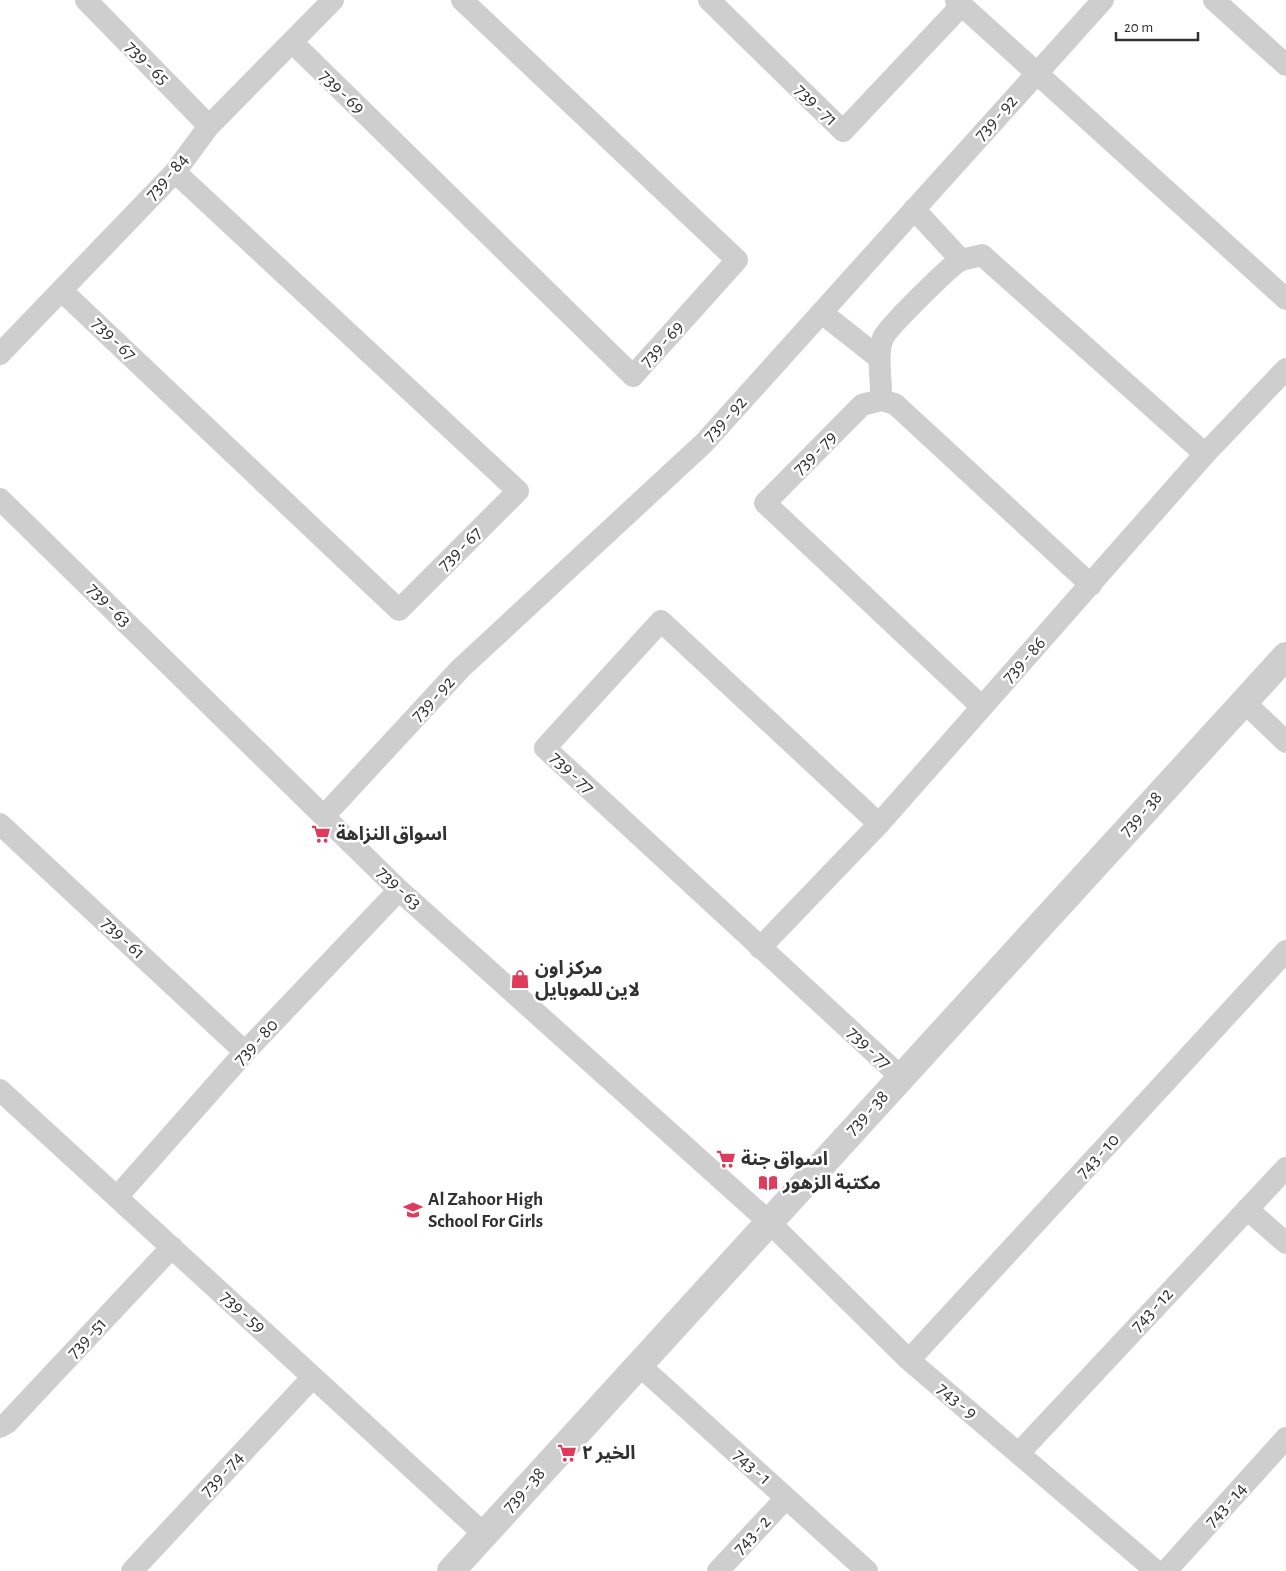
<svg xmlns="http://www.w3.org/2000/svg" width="1286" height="1571" viewBox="0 0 1286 1571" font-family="'Alegreya Sans','Noto Sans Arabic',sans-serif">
  <rect width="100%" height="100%" fill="#fff"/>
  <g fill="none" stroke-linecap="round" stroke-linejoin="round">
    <path stroke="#cecece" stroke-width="22" d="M86,0L209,126
      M709,0L843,131L962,5
      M956,0L1286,299
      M1214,0L1286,65
      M292,42L633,376L737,260L462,0
      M914,209L961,260
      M62,291L399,610L518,491L175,172
      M822,313L879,358
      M0,354L175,172L209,126L333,0
      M881,400C882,381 876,355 883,338C888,327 947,269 959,261C966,258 975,257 982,255L1205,454
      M0,499L399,890L768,1221L909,1360L1156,1571
      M1244,702L1286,742
      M982,707L765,503L862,405L881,400L895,404L1091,585
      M324,816L460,669L704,443L1103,0
      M0,824L245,1052
      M879,824L661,621L545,748L901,1077
      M760,948L879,824L1205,454L1286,369
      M0,1090L485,1535
      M117,1197L245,1052L399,890
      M1247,1209L1286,1243
      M909,1360L1286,951
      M638,1364L867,1571
      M0,1427L7,1423L172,1247
      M1019,1453L1286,1168
      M132,1571L313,1377
      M718,1571L786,1498
      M1166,1571L1286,1438"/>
    <path stroke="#cecece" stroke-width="28" d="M451,1571L1286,656"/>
  </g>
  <defs>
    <g id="supermarket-bare" transform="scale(1.5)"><path d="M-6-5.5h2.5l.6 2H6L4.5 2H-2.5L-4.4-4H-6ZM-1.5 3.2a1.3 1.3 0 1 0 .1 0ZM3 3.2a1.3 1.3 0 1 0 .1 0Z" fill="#df3b5d" stroke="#fff" stroke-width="2.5" paint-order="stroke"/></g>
    <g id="shop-bare" transform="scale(1.5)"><path d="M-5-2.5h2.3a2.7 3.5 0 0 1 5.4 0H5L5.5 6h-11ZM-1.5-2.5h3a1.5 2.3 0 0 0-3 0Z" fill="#df3b5d" stroke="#fff" stroke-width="2.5" paint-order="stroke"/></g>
    <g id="library-bare" transform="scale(1.5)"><path d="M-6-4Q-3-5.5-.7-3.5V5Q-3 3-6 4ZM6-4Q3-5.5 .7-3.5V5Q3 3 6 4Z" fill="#df3b5d" stroke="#fff" stroke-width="2.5" paint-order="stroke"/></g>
    <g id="school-bare" transform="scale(1.5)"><path d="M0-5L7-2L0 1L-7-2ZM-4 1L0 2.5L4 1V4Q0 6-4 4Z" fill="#df3b5d" stroke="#fff" stroke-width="2.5" paint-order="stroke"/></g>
  </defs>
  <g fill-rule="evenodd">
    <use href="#supermarket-bare" x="321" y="834"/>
    <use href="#shop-bare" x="520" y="979"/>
    <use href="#supermarket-bare" x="726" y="1159"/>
    <use href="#library-bare" x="768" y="1183"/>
    <use href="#school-bare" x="413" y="1210"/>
    <use href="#supermarket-bare" x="567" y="1453"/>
  </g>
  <g text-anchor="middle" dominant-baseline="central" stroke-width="5" stroke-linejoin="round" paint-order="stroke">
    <g font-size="19" fill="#313131" stroke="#fff">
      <text transform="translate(147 63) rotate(45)">739 - 65</text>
      <text transform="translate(342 92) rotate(44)">739 - 69</text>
      <text transform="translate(816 105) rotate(44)">739 - 71</text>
      <text transform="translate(996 118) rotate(-48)">739 - 92</text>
      <text transform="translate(167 177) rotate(-49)">739 - 84</text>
      <text transform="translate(114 339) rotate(44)">739 - 67</text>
      <text transform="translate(662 344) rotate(-48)">739 - 69</text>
      <text transform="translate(725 419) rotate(-47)">739 - 92</text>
      <text transform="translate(815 453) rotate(-45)">739 - 79</text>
      <text transform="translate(460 549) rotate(-45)">739 - 67</text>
      <text transform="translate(109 605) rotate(45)">739 - 63</text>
      <text transform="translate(1024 660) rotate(-48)">739 - 86</text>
      <text transform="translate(433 699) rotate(-47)">739 - 92</text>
      <text transform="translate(572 773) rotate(43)">739 - 77</text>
      <text transform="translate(1141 814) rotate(-48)">739 - 38</text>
      <text transform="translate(399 888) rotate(43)">739 - 63</text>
      <text transform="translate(123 938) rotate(43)">739 - 61</text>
      <text transform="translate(256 1042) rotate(-47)">739 - 80</text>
      <text transform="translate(869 1048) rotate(43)">739 - 77</text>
      <text transform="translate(867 1113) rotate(-47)">739 - 38</text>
      <text transform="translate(1098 1156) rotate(-47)">743 - 10</text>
      <text transform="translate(1152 1310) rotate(-47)">743 - 12</text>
      <text transform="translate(243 1312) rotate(42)">739 - 59</text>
      <text transform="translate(87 1338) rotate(-47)">739 -51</text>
      <text transform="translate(957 1401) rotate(40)">743 - 9</text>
      <text transform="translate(752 1467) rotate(42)">743 - 1</text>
      <text transform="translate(222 1474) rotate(-47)">739 - 74</text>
      <text transform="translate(524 1490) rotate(-48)">739 - 38</text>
      <text transform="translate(1226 1505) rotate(-48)">743 - 14</text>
      <text transform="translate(752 1535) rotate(-47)">743 - 2</text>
    </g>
    <g font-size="19" font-weight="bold" fill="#313131" stroke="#fff" text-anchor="start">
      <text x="336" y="834">اسواق النزاهة</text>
      <text x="535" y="968">مركز اون<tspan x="535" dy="22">لاين للموبايل</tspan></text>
      <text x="741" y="1159">اسواق جنة</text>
      <text x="783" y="1183">مكتبة الزهور</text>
      <text x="428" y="1199">Al Zahoor High<tspan x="428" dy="22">School For Girls</tspan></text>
      <text x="582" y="1453">الخير ٢</text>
    </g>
  </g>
  <path d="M1116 32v8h82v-8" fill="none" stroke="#313131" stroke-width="2.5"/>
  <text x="1124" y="32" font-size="15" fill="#313131" stroke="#ffffff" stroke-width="4" paint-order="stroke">20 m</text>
</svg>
